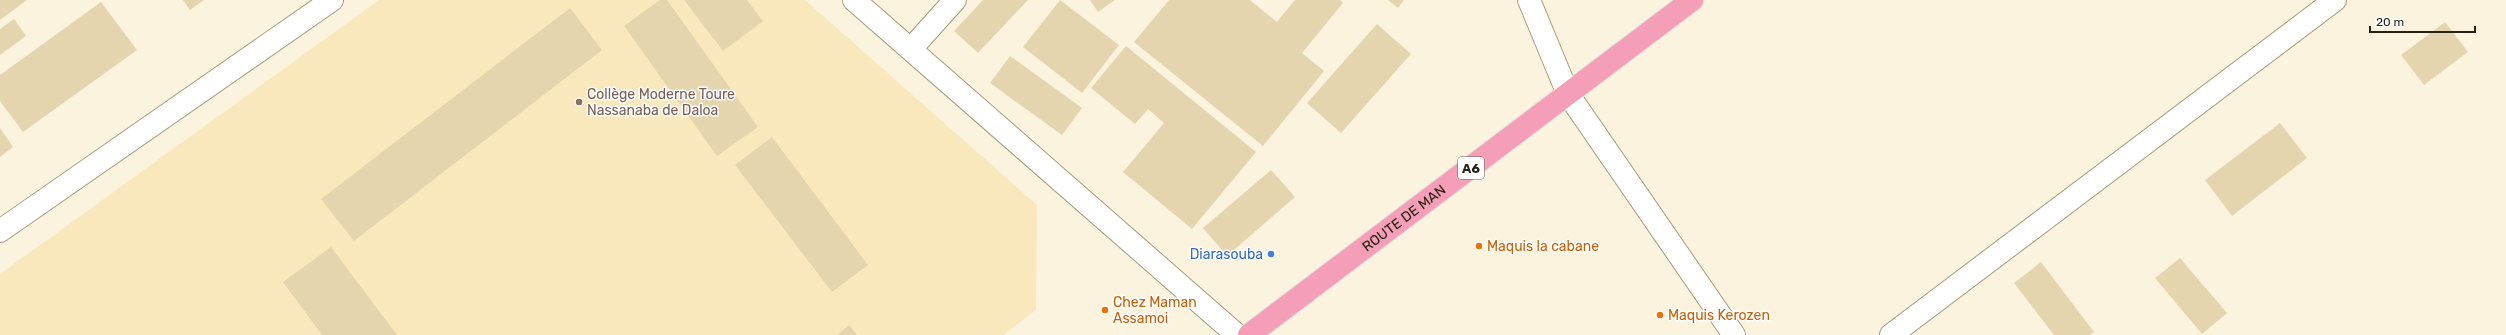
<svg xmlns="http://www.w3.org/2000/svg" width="2506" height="335" viewBox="0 0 2506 335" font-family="Rubik,sans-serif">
  <rect width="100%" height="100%" fill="#fcf3de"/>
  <path fill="#fae8bd" d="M379,0H805L1037,205L1036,310L1003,335H0V274Z"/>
  <path fill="#e5d5af" d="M0,0H27L0,20Z
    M183,0H204L190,10Z
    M660,0H667L758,127L717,156L624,26Z
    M684,0H747L763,21L723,51Z
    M983,0H1028L978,53L954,31Z
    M1060,0L1119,45L1082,93L1023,47Z
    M1090,0H1115L1098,12Z
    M1169,0H1250L1277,22L1295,0H1340L1343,3L1302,53L1324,71L1263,146L1134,42Z
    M1388,0H1404L1398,8Z
    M101,2L137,50L23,132L0,101V75Z
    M570,8L602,50L354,241L321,199Z
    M14,19L26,36L0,55V29Z
    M2445,22L2468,52L2424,85L2401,55Z
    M1377,24L1411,54L1341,133L1307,103Z
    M1126,46L1256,152L1192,229L1123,172L1164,123L1148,109L1135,124L1091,88Z
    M1010,56L1082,108L1062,135L990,83Z
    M2280,123L2307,158L2232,216L2205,180Z
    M0,128L13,147L0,157Z
    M772,137L868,265L832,292L735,165Z
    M1271,170L1295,197L1227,256L1203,228Z
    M331,247L397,335H322L283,282Z
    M2180,258L2227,313L2202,334L2155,278Z
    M2041,262L2094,332L2090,335H2054L2014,283Z
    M849,325L857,335H837Z"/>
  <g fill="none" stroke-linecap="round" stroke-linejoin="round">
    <g stroke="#a99a79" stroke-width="24">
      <path id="minor" d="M854,0L1237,335
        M1529,0L1568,94
        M911,49L955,0
        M0,231L332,0
        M1891,335L2335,0"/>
    </g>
    <g stroke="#a99a79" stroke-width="24">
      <path id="tertiary" d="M1568,94L1734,335"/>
    </g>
    <g stroke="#e1e0de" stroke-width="24">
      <g id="trunk">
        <path id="s1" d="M1249,335L1692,0"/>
      </g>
    </g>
    <use href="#minor" stroke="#fff" stroke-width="22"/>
    <use href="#tertiary" stroke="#fff" stroke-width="22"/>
    <use href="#trunk" stroke="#f49eb7" stroke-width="22"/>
  </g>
  <circle fill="#8d6e63" stroke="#fff" stroke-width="1.5" cx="579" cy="102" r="4"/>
  <g fill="#e8710a" stroke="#fff" stroke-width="1.5">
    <circle cx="1479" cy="246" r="4"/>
    <circle cx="1105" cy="310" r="4"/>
    <circle cx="1660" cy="315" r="4"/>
  </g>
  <circle fill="#3f7fe0" stroke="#fff" stroke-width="1.5" cx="1271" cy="254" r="4"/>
  <g text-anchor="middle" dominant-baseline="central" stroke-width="3" stroke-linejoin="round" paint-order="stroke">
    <rect fill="#fff" stroke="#68645a" stroke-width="1" x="1458" y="157" width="26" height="22" rx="3"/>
    <g font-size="13" font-weight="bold" fill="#272114">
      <text x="1471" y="168">A6</text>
    </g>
    <g font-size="14" fill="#785e54" stroke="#fff" text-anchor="start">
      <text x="587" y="94">Collège Moderne Toure<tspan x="587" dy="16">Nassanaba de Daloa</tspan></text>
    </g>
    <g font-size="14" fill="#272114" stroke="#fff">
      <text stroke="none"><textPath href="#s1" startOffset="194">ROUTE DE MAN</textPath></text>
    </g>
    <g font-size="14" fill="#c56008" stroke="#fff" text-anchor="start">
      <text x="1487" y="246">Maquis la cabane</text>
      <text x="1113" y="302">Chez Maman<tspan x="1113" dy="16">Assamoi</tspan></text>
      <text x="1668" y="315">Maquis Kerozen</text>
    </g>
    <g font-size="14" fill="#366cbe" stroke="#fff" text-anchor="end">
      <text x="1263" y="254">Diarasouba</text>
    </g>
  </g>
  <path d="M2370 26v6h105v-6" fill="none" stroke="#272114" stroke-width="2"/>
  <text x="2376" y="26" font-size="12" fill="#272114" stroke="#ffffff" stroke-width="3" paint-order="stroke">20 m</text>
</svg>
